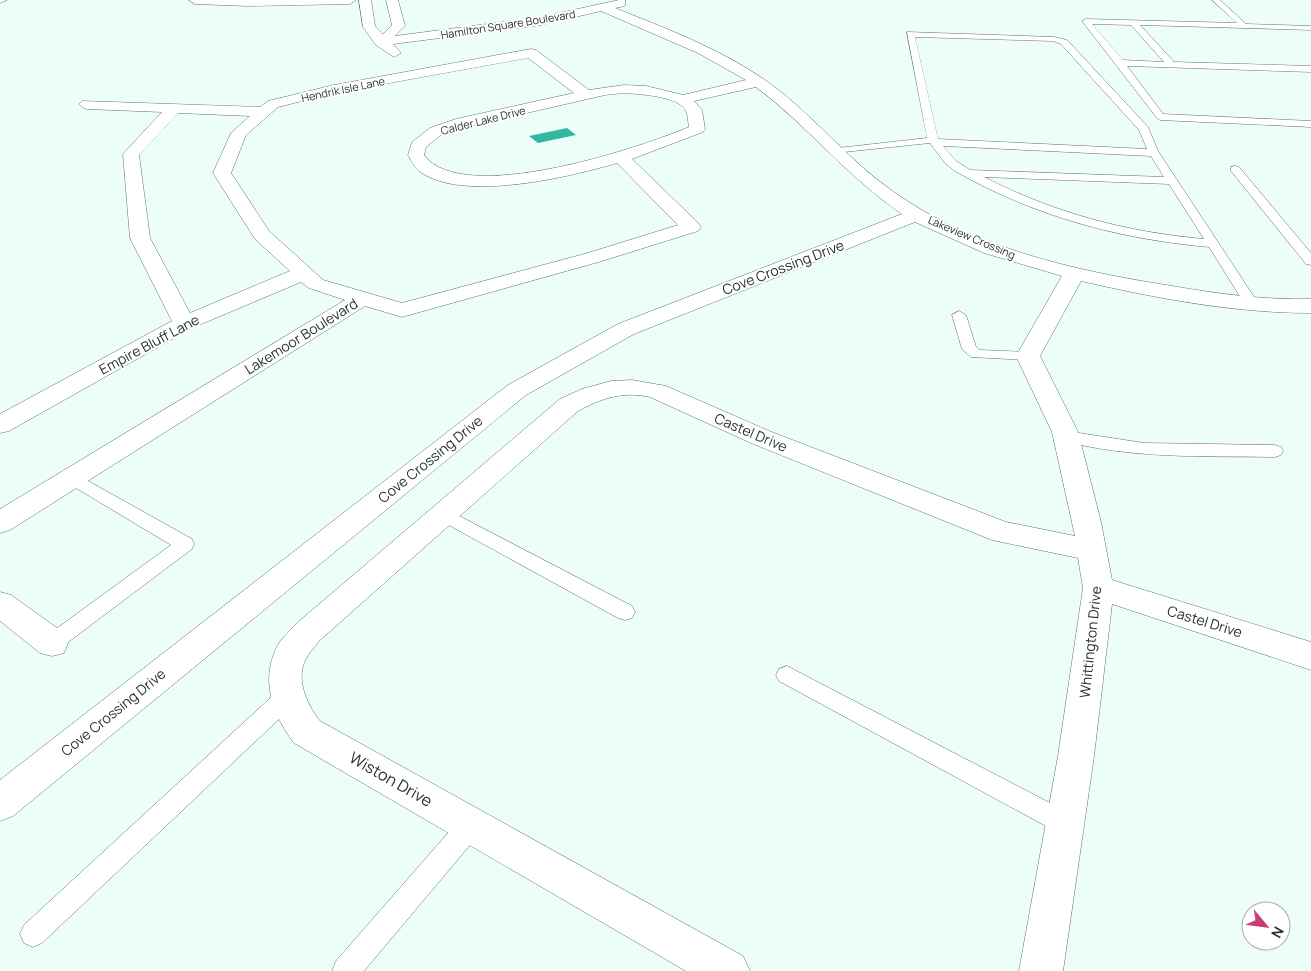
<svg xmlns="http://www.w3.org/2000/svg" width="1311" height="971" viewBox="0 0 1311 971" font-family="Manrope,sans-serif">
  <rect width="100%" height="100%" fill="#edfef9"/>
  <path fill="#31b8a0" d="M567,128L576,135L538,143L529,136Z"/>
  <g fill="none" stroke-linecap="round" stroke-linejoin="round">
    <g stroke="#5a736d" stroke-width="1">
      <path id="lane" d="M0,0H7L0,3Z
        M1212,0H1220L1246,24L1311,26V30L1140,25L1174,62L1311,66V72L1127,66L1163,114L1311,121V127L1160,120L1157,118L1082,21L1086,19L1237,23ZM1092,24L1131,25L1164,62L1123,60Z
        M907,32L1054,37L1067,40L1148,127L1158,151L1258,303L1256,306H1246L1209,247C1118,239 1034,216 955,171L945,163L930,143L834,153L833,151L838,148L927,138ZM915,37L1053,41L1061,44L1139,130L1147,149L938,139ZM943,146L1151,156L1164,177L970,170L956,161ZM984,177L1169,184L1204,239C1126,232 1054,213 984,177Z
        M1235,166L1239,167L1311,253V265L1306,264L1231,171V167Z
        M959,311L966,315L976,347L980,350L1028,352L1035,356L1028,360L971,357L962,349L952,315Z
        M1066,431L1144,443L1275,445L1281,447L1283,451L1281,455L1275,457C1203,456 1130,459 1060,440L1058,436L1060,432Z
        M72,472L192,539L194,544L192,549L59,649L52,652L45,649L42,643L45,637L171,545L66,482L63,478L66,474Z
        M442,507L632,606L635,612L632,618L625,620L618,618L436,518L433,513L436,508Z
        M787,666L1073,815L1076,823L1073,831L1064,835L1055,831L779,681L776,675L779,669Z
        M287,688L295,690L298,697L295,704L42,943L33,947L24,943L20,934L24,925L279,690Z
        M471,813L480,817L483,825L480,833L364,971H332L336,961L462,817Z"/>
    </g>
    <g stroke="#5a736d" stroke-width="1">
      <path id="street" d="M189,0H356L350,4L248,6L195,4Z
        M359,0H371L375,26L383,34L392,25L386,0H398L405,26L395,36L541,17L619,0H625V6L615,8C672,31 732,53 781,92C819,122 851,162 891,190C971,248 1076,271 1172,286C1218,294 1264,300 1311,299V313C1233,313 1156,298 1081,281L1040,356L1078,432L1101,522L1112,580L1311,642V670L1112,604L1094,756L1063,971H1019L1058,756L1083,588L1078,558L992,540L751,443L650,397C623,391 602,398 578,411L319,641C315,647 310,651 307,657C294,677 307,705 320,721L743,956L750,971H686L294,743C272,714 259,678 279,643C284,636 291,630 297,623L560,399L582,389L611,381L632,380L666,386L769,431L1006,522L1075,536L1052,432L1016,356L1062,276L984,253L915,222L634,334L526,395L13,816L0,821V780L508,385L618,324L902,214C848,178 808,126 756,87L694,101L702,110L705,129L703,132L632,159L698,223L701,227L698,231L602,261L402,317L365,306L10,530L0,533V509L345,300L309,288L301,282L192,328L9,431L0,433V414L172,321L130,238L123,154L162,112L87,109L82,107L79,104L82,101L260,107L268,101L334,85L531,49L536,50L589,90L624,85L646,86L683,95L746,80L698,53L601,11L541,25L393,44L401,53L394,57L376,45L363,27ZM528,58L574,93L456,119L430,128L412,142L408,155C411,160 414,167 419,171C461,203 570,177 617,163L678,225L588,253L402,303L323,280L269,231L231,173L246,135L278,107L334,93ZM624,93C639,94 679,96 686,111C688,115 688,122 689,127C640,148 462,207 424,155L426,147L442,134L461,128L605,95ZM178,113L250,116L231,133L213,173L255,239L290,271L190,313L150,238L139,155Z
        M0,592L11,595L64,633L68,643L64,653L52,656L40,653L0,621Z"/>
    </g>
    <use href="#lane" fill="#fff" fill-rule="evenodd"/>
    <use href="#street" fill="#fff" fill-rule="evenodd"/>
  </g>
  <g text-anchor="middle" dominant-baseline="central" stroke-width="4" stroke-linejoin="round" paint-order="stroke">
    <g font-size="11" fill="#273230" stroke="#fff">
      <text transform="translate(508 24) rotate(-9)">Hamilton Square Boulevard</text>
      <text transform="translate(343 89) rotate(-12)">Hendrik Isle Lane</text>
      <text transform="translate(483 120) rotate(-14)">Calder Lake Drive</text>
      <text transform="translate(972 237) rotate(23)">Lakeview Crossing</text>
    </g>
    <g font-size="14" fill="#273230" stroke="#fff">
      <text transform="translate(783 267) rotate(-21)">Cove Crossing Drive</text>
      <text transform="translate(301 336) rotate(-32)">Lakemoor Boulevard</text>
      <text transform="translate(149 344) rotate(-28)">Empire Bluff Lane</text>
      <text transform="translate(751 432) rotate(23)">Castel Drive</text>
      <text transform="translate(430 459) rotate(-39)">Cove Crossing Drive</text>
      <text transform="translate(1205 621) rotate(17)">Castel Drive</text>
      <text transform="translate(1090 642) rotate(-84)">Whittington Drive</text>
      <text transform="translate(113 712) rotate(-39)">Cove Crossing Drive</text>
    </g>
    <g font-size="16" fill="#273230" stroke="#fff">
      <text transform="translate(391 779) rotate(30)">Wiston Drive</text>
    </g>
  </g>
  <g transform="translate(1266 926) rotate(119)"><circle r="24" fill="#ffffff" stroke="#a9adac"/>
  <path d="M0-4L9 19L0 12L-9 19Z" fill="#c63d77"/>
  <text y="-8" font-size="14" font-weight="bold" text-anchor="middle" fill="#273230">N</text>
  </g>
</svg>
